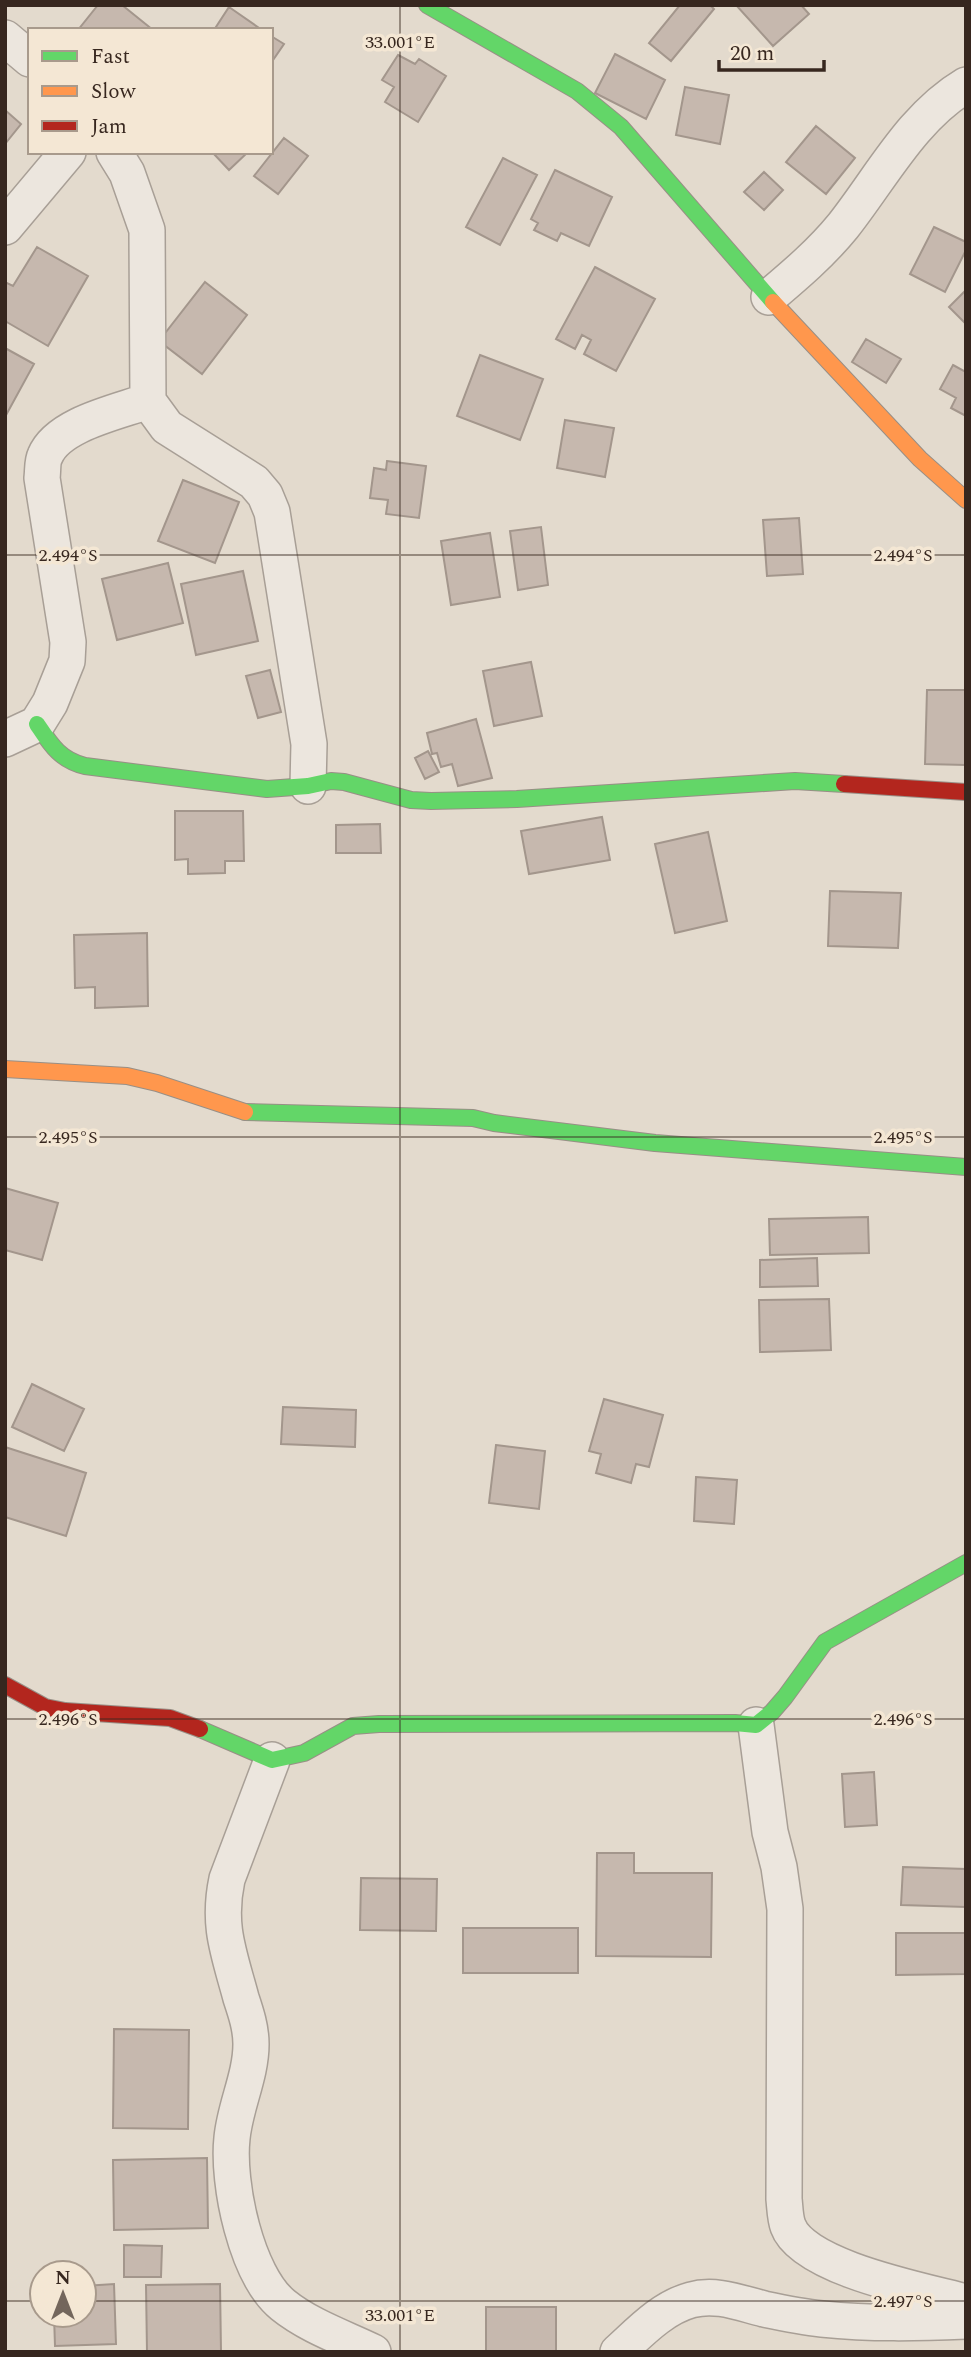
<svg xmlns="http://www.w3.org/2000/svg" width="971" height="2357" viewBox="0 0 971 2357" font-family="Spectral,serif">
  <rect width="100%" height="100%" fill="#e3dacd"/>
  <path fill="#c6b8ae" stroke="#a3968c" stroke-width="2" d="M98,5H122L153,30H78Z
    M680,5H710L714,9L671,61L649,43Z
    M736,5H801L809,14L773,46Z
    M229,7L262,30H214Z
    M271,36L284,44L271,63Z
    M615,54L665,80L646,119L595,93Z
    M398,55L415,64L419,59L446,76L418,122L385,102L394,87L382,80Z
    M685,87L729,95L720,144L676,135Z
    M5,110L21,124L5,144Z
    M816,126L855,158L826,194L786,162Z
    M284,138L308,156L278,194L254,176Z
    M212,152H248L229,170Z
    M503,158L537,175L500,245L466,227Z
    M555,170L612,197L589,246L561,233L557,241L534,230L538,223L531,219Z
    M764,172L783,190L764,210L744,192Z
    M934,227L966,242V250L945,292L910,274Z
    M37,247L88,276L48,346L5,321V282L13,286Z
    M595,267L655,299L616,371L584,354L591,340L582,335L575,349L556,339Z
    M205,282L247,315L202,374L159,341Z
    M966,290V324L949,307Z
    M866,339L901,359L886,383L852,362Z
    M5,348L34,364L5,417Z
    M480,355L543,379L520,440L457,416Z
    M953,365L966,372V416L951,408L956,398L940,389Z
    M565,420L614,428L605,477L557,468Z
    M387,461L426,466L419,518L386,514L388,500L370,498L374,468L386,470Z
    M183,480L239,502L215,563L158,541Z
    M799,518L803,574L767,576L763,520Z
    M541,527L548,585L518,590L510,531Z
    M490,533L500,597L451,605L441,541Z
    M168,563L183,623L117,640L102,579Z
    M243,571L258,641L196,655L181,584Z
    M531,662L542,716L494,726L483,671Z
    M270,670L281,712L258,718L246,676Z
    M927,690H966V765L925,764Z
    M476,719L492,778L458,786L452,764L441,767L437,753L432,754L427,733Z
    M428,751L439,772L425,779L415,758Z
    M175,811H243L244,861H225V873L188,874V859L175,860Z
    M602,817L610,860L529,874L521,831Z
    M380,824L381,853H336V825Z
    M708,832L727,921L675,933L655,844Z
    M830,891L901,893L898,948L828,946Z
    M147,933L148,1006L95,1008V987L75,988L74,935Z
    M5,1188L58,1203L42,1260L5,1250Z
    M868,1217L869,1253L770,1255L769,1219Z
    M817,1258L818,1286L760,1287V1260Z
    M829,1299L831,1350L760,1352L759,1300Z
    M32,1384L84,1409L64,1451L12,1427Z
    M604,1399L663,1415L649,1467L636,1464L631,1483L596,1473L601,1454L589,1451Z
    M283,1407L356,1410L355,1447L281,1444Z
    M496,1445L545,1451L539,1509L489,1503Z
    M5,1447L86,1473L66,1536L5,1517Z
    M696,1477L737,1480L734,1524L694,1521Z
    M874,1772L877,1825L845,1827L842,1774Z
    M597,1853H634V1873H712L711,1957L596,1956Z
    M903,1867L966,1869V1907L901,1905Z
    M361,1878L437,1879L436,1931L360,1930Z
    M463,1928H578V1973H463Z
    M896,1933H966V1974L896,1975Z
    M114,2029L189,2030L188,2129L113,2128Z
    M207,2158L208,2228L114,2230L113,2160Z
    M124,2245L162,2246L161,2277H124Z
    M114,2284L116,2344L55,2346L54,2315H84V2286Z
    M220,2284L221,2352H147L146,2285Z
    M486,2307H556V2352H486Z"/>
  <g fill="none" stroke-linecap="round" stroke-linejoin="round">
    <g stroke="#a89f96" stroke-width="38">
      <path id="street" d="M5,38L30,59
        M114,152L127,173L147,230L148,401L167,427L254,482L265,495L272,512L309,744L308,786
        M5,227L68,152
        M769,297C795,275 821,253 843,226C881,178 912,117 966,85
        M5,739L37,724L50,703L67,661L68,642L42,478C43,471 42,462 45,456C58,424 118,412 148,401
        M756,1725L770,1832L779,1867L785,1909L784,2199C785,2208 785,2218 788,2226C803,2268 925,2291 966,2302
        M272,1760L227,1879C217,1926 229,1953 241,1998C246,2013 251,2028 251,2044C251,2076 235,2106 232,2138C227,2183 246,2275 283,2305C309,2326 344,2338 373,2352
        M618,2352C640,2332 662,2308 691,2300C716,2293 740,2303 764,2309C783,2313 803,2317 822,2319C871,2324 917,2323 966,2321"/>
    </g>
    <g stroke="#988f86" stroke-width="18">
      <path id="fast" d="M427,5L577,91L621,127L773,302
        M37,724C51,745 60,760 85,766L267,789L308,786L331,781L344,782L411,800L431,801L517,799L795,781L844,784
        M245,1112L473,1118L494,1123L655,1143L966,1167
        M200,1729L272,1760L304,1753L353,1726L379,1724L735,1723L756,1725L772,1712L785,1697L825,1642L966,1563"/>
    </g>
    <g stroke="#988f86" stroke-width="18">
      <path id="slow" d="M773,302L920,459L966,500
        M5,1069L127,1076L157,1083L245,1112"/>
    </g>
    <g stroke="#988f86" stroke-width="18">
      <path id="jam" d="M844,784L966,792
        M5,1685L45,1707L65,1711L170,1718L200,1729"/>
    </g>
    <use href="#street" stroke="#ece6de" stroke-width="35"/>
    <use href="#fast" stroke="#63d668" stroke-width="16"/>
    <use href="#slow" stroke="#ff974d" stroke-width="16"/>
    <use href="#jam" stroke="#b3261e" stroke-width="16"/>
  </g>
  <path fill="none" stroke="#37271f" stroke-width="2" stroke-opacity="0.45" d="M400,5V2352M5,555H966M5,1137H966M5,1719H966M5,2301H42M84,2301H966"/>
  <g font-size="18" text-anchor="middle" fill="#37271f" stroke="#f4e7d4" stroke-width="7" stroke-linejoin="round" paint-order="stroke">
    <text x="400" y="48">33.001°E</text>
    <text x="68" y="561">2.494°S</text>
    <text x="903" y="561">2.494°S</text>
    <text x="68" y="1143">2.495°S</text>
    <text x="903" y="1143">2.495°S</text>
    <text x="68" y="1725">2.496°S</text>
    <text x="903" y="1725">2.496°S</text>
    <text x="903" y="2307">2.497°S</text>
    <text x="400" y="2321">33.001°E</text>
  </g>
  <rect width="971" height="2357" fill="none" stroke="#37271f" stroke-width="14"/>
  <rect x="28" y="28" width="245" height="126" fill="#f4e7d4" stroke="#a89a8c" stroke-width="2"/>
  <rect x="42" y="51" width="35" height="10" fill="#63d668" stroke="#a89a8c" stroke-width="2"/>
  <text x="91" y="63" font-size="21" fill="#37271f">Fast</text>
  <rect x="42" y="86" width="35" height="10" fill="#ff974d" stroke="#a89a8c" stroke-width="2"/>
  <text x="91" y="98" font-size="21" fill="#37271f">Slow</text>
  <rect x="42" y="121" width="35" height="10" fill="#b3261e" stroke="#a89a8c" stroke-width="2"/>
  <text x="91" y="133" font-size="21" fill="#37271f">Jam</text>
  <g transform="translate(63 2294)"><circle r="33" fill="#f4e7d4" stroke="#a89a8c" stroke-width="2"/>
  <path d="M0-5L12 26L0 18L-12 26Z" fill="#73665c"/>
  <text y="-10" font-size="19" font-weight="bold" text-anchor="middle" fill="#37271f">N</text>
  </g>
  <path d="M719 60v10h105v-10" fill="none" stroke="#37271f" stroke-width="3.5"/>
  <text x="730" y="60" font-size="21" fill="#37271f" stroke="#f4e7d4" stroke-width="5" paint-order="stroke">20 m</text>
</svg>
